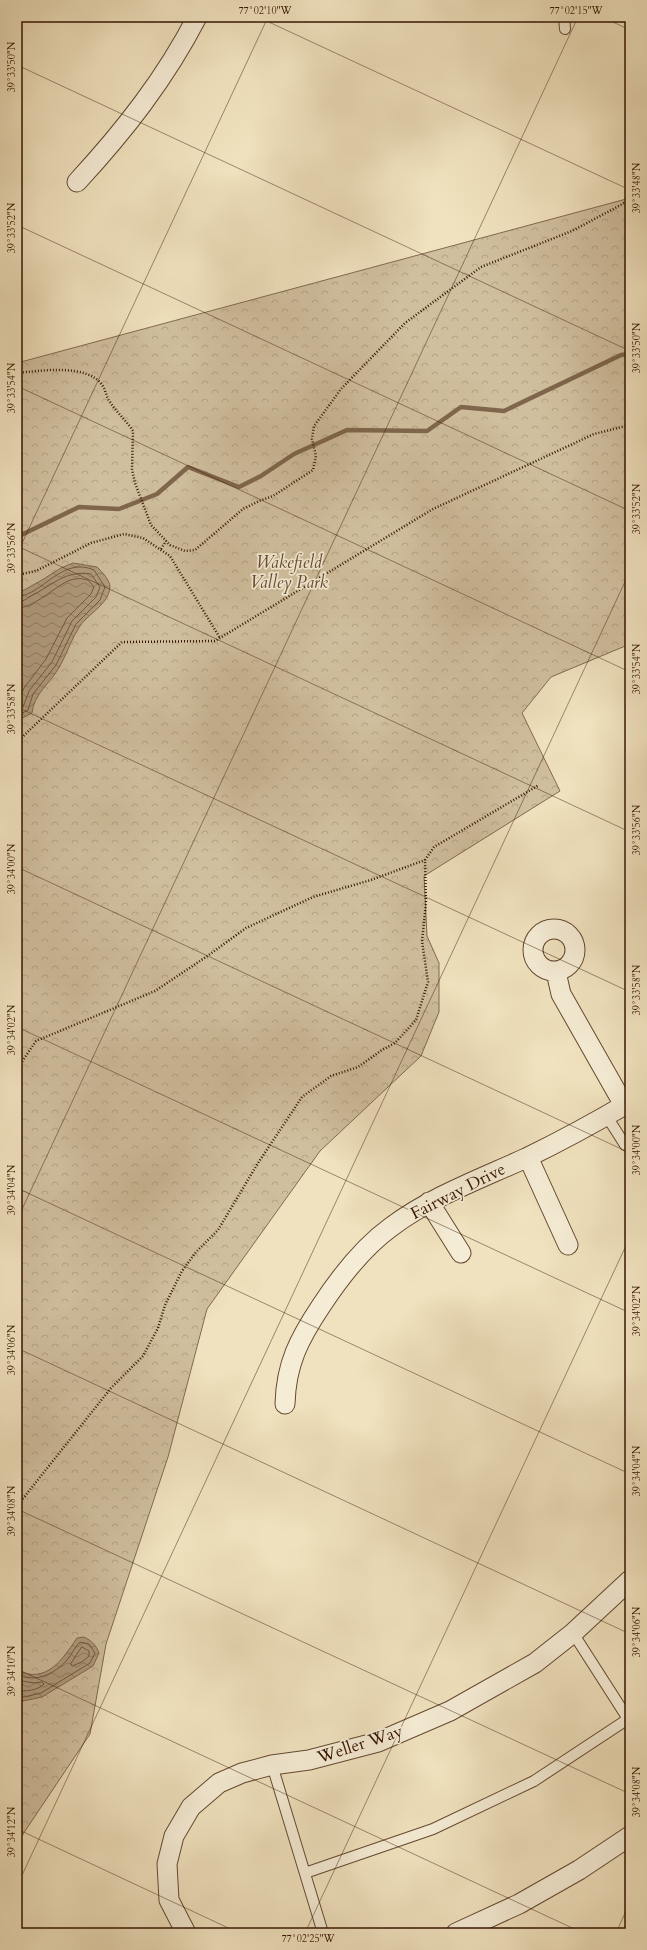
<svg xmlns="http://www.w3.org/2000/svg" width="647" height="1950" viewBox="0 0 647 1950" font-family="Cardo,serif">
  <defs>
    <pattern id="forest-crowns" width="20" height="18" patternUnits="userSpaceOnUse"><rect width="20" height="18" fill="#d0bf9e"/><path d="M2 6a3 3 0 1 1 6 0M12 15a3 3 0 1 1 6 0" fill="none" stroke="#b3a386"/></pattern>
    <pattern id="water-waves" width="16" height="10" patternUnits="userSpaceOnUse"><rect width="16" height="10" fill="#b09c7e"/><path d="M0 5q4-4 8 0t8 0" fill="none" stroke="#907e65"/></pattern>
  </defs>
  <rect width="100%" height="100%" fill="#f0e2be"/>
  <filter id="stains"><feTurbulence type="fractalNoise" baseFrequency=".005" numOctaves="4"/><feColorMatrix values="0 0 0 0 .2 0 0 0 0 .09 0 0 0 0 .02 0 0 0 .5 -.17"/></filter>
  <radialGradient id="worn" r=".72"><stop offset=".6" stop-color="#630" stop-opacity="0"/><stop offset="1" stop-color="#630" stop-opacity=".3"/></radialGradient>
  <path fill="url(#forest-crowns)" stroke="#826a50" d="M630,198V644L551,677L522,713L560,791L424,876L427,936L439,963V1012L421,1056L320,1151L207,1309L168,1457L106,1644L90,1734L17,1843V363Z"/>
  <path fill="url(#water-waves)" stroke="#7f664c" d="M73,563L97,567C102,572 110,580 110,587C109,604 89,613 80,626C72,638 67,653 60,666C51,683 34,693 32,713L17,721V594L42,580L61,568Z
    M84,1637C92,1641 96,1645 99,1653L93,1666L42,1697L23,1701L17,1700V1670C46,1685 63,1659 77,1638Z"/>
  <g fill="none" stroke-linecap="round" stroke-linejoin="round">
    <path stroke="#725840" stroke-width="1" d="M17,597C44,594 62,556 94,570L105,587L100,600L76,624L56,665L33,694L28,710L17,716
      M17,602C22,602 27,599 31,596C53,585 65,570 91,574L100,587L96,597L72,621L52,662L29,691L23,707L17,711
      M17,608C37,608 60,580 75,579C79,578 84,579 88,580L94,587L91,594L67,618L46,659L24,688L17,704
      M82,1647L89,1651V1656L82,1662L72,1666L71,1664Z
      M17,1674C34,1684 55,1674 67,1660C72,1654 75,1647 80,1642L89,1644L95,1653L90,1663L41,1693L24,1697L17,1696
      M17,1680L34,1683L42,1682L44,1684C37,1691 26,1691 17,1691"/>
    <path stroke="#7f664c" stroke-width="4.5" d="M17,537L79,507L119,509L157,494L188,467L239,487L261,476L294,454L347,430L427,431L461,407L504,411L621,355L630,354"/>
    <g stroke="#644831" stroke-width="12">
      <path id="service" d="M564,17L565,29
        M606,1115L625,1145L630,1146
        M573,1633L630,1722
        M272,1765L323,1933
        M305,1873L433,1829L534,1781L628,1719"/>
    </g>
    <g stroke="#644831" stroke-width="21">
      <path id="minor" d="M77,182C124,131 165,79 197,17
        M533 950a21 21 0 1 1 42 0a21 21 0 1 1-42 0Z
        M556,972L561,994L624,1105
        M528,1157L568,1245
        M429,1202L461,1253
        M285,1404C286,1364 299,1339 321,1306C340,1277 362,1248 391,1227C431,1197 480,1179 526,1158C561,1141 596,1122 630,1102
        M186,1933L169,1900L167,1864L174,1836L191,1807L219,1783L242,1773L272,1765L309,1760L378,1742L450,1711L535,1663L573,1633L630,1580
        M456,1933L519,1904L579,1870L630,1836"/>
    </g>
    <path stroke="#351502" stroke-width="2.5" stroke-dasharray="1 2" stroke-linecap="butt" d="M17,373C39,371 87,363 102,385C106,390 106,397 110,402C117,413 126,420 133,431L132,469L135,483L151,525L170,545L185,551L195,550L243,509L259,501L273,496L313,470L316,456L312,439L314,426L341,389L405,323L481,267L572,231L630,200
      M161,549L166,541
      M17,575L36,571L91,543L124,534L143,538L170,556L220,638
      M17,742L122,642L215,641L433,509L594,434L630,425
      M17,1069L36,1041L155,991L206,957L246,928L313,897L371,880L425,860
      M17,1506L111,1388L143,1356L158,1328L165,1305L182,1271L196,1252L218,1230L258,1163L302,1097L331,1076L358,1067L382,1050L395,1043L416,1020L428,982L422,941L426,903L425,860L434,847L539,785"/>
    <use href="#service" stroke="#f5ecd5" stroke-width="10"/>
    <use href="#minor" stroke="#f5ecd5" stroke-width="19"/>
  </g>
  <path fill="none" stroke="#351502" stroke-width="1" stroke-opacity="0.45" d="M258,17L630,190M602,17L630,30M17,65L630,351M17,225L630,511M17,386L630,672M17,546L630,832M17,554L268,17M17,707L630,992M17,867L630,1153M17,1027L630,1313M17,1188L630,1474M17,1220L578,17M17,1348L630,1634M17,1509L630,1794M17,1669L583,1933M17,1829L239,1933M17,1886L630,571M305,1933L630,1237M616,1933L630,1902"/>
  <g text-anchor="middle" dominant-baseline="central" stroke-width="3.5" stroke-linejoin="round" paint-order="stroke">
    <g font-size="17" font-style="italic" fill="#644831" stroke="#f5ecd5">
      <text x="289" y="562">Wakefield<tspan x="289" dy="20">Valley Park</tspan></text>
    </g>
    <g font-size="17" fill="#351502" stroke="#f5ecd5">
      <text transform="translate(458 1191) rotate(-27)">Fairway Drive</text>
      <text transform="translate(360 1744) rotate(-18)">Weller Way</text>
    </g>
  </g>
  <rect width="647" height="1950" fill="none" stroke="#f0e2be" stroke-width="44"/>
  <rect x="22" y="22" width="603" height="1906" fill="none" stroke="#351502" stroke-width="1.5"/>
  <g font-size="10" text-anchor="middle" fill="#351502">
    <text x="265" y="14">77°02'10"W</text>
    <text x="576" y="14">77°02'15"W</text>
    <text transform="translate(11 67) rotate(-90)" y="4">39°33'50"N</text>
    <text transform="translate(636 188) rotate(-90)" y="4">39°33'48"N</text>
    <text transform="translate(11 228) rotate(-90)" y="4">39°33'52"N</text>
    <text transform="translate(636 348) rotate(-90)" y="4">39°33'50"N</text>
    <text transform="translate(11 388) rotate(-90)" y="4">39°33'54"N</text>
    <text transform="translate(636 509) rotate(-90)" y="4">39°33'52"N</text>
    <text transform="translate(11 548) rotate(-90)" y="4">39°33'56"N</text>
    <text transform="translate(636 669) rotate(-90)" y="4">39°33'54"N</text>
    <text transform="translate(11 709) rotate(-90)" y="4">39°33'58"N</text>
    <text transform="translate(636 830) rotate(-90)" y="4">39°33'56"N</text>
    <text transform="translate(11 869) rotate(-90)" y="4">39°34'00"N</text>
    <text transform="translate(636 990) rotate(-90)" y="4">39°33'58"N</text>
    <text transform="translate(11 1030) rotate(-90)" y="4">39°34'02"N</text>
    <text transform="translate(636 1150) rotate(-90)" y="4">39°34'00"N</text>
    <text transform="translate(11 1190) rotate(-90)" y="4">39°34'04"N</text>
    <text transform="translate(636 1311) rotate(-90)" y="4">39°34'02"N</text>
    <text transform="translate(11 1350) rotate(-90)" y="4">39°34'06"N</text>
    <text transform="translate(636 1471) rotate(-90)" y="4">39°34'04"N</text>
    <text transform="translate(11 1511) rotate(-90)" y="4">39°34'08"N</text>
    <text transform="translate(636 1632) rotate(-90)" y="4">39°34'06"N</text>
    <text transform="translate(11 1671) rotate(-90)" y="4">39°34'10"N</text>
    <text transform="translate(636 1792) rotate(-90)" y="4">39°34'08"N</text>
    <text transform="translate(11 1832) rotate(-90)" y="4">39°34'12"N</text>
    <text x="308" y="1942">77°02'25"W</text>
  </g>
  <rect width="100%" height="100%" filter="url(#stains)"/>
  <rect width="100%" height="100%" fill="url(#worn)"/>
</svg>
